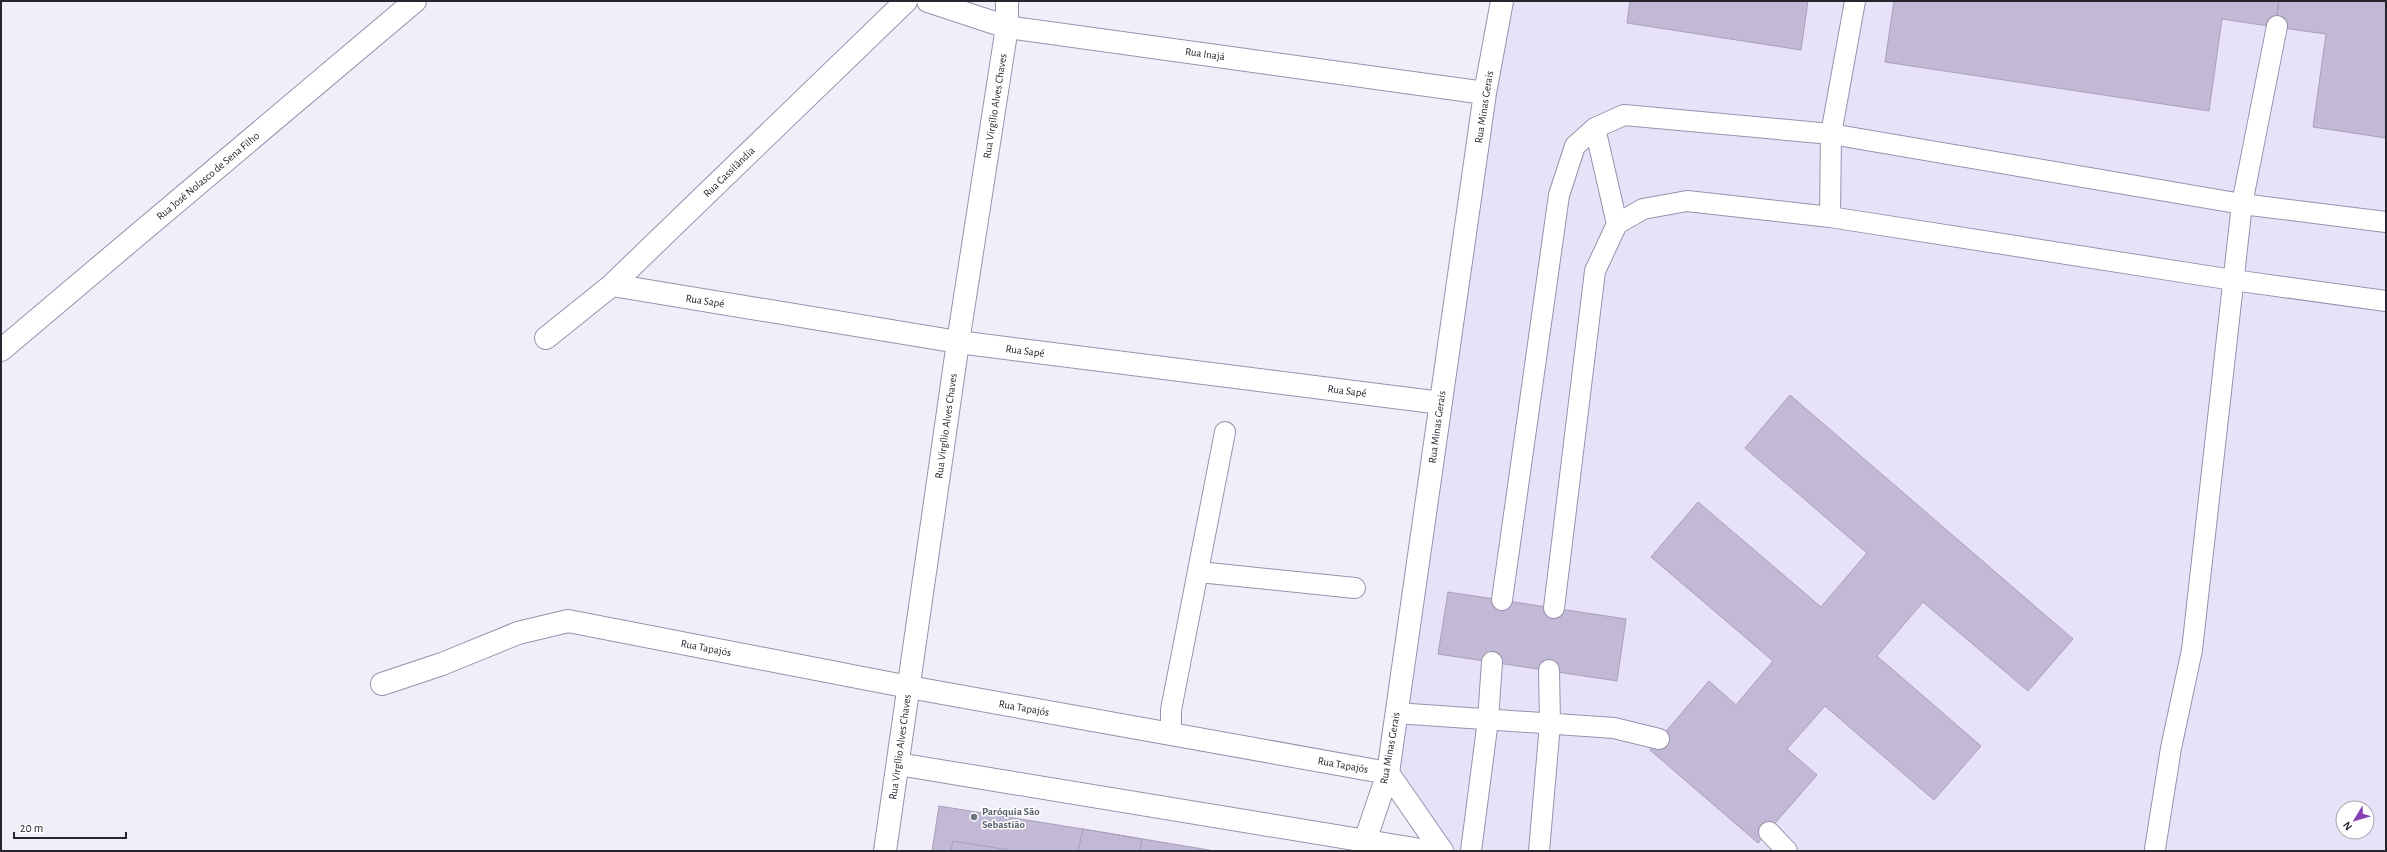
<svg xmlns="http://www.w3.org/2000/svg" width="2387" height="852" viewBox="0 0 2387 852" font-family="'Alegreya Sans',sans-serif">
  <rect width="100%" height="100%" fill="#f1eefa"/>
  <path fill="#e8e2f9" fill-rule="evenodd" d="M1502,1H2386V851H1442L1388,773ZM2343,808H2367V832H2343Z"/>
  <path fill="#c2b9d7" stroke="#a8a0bd" d="M1630,1H1808L1801,50L1627,23Z
    M1894,1H2279L2275,27L2222,19L2209,111L1885,62Z
    M2279,1H2386V138L2313,127L2326,34L2275,27Z
    M1790,395L2073,639L2028,691L1923,602L1877,656L1981,746L1934,800L1825,706L1787,749L1817,775L1758,843L1650,750L1709,681L1736,705L1773,661L1651,557L1698,502L1821,607L1867,553L1745,448Z
    M1448,592L1626,619L1617,681L1438,654Z
    M939,806L1083,829L1215,851H932Z
    M1083,829L1142,839L1140,851H1078Z
    M953,841L1015,851H951Z"/>
  <g fill="none" stroke-linecap="round" stroke-linejoin="round">
    <g stroke="#9991ad" stroke-width="22">
      <path id="service" d="M1595,128L1617,224
        M1830,217L1831,134L1855,1
        M1199,572L1355,588
        M1502,600L1559,195L1575,146L1595,128L1624,115L1831,134L2242,204L2386,222
        M1554,608L1595,271L1617,224L1643,209L1687,201L1830,217L2233,280L2386,301
        M1396,713L1614,728L1659,739
        M1171,734V710L1225,432
        M1769,832L1787,851
        M2155,849L2171,748L2192,650L2242,204L2277,26
        M1471,851L1488,720L1492,662
        M1539,851L1550,724L1549,670"/>
    </g>
    <g stroke="#9991ad" stroke-width="24">
      <path id="minor" d="M928,1L1007,27L1485,93
        M612,285L958,342L1441,403
        M546,338L612,285L906,1
        M1,350L415,1
        M382,684L442,664L518,633L568,621L909,687L1388,773L1442,851
        M898,764L1427,851
        M885,851L958,342L1007,27V1
        M1363,851L1365,841L1388,773L1485,93L1502,1"/>
    </g>
    <use href="#service" stroke="#fff" stroke-width="20"/>
    <use href="#minor" stroke="#fff" stroke-width="22"/>
  </g>
  <circle fill="#6b7280" stroke="#fff" stroke-width="1.5" cx="974" cy="817" r="4"/>
  <g text-anchor="middle" dominant-baseline="central" stroke-width="3" stroke-linejoin="round" paint-order="stroke">
    <g font-size="11" fill="#27242f" stroke="#fff">
      <text transform="translate(1205 54) rotate(8)">Rua Inajá</text>
      <text transform="translate(995 106) rotate(-81)">Rua Virgílio Alves Chaves</text>
      <text transform="translate(1484 107) rotate(-81)">Rua Minas Gerais</text>
      <text transform="translate(729 172) rotate(-44)">Rua Cassilândia</text>
      <text transform="translate(208 176) rotate(-40)">Rua José Nolasco de Sena Filho</text>
      <text transform="translate(705 301) rotate(9)">Rua Sapé</text>
      <text transform="translate(1025 351) rotate(7)">Rua Sapé</text>
      <text transform="translate(1347 391) rotate(7)">Rua Sapé</text>
      <text transform="translate(946 426) rotate(-82)">Rua Virgílio Alves Chaves</text>
      <text transform="translate(1437 427) rotate(-82)">Rua Minas Gerais</text>
      <text transform="translate(706 648) rotate(11)">Rua Tapajós</text>
      <text transform="translate(1024 708) rotate(10)">Rua Tapajós</text>
      <text transform="translate(900 747) rotate(-82)">Rua Virgílio Alves Chaves</text>
      <text transform="translate(1390 748) rotate(-80)">Rua Minas Gerais</text>
      <text transform="translate(1343 765) rotate(10)">Rua Tapajós</text>
    </g>
    <g font-size="11" font-weight="bold" fill="#5b616d" stroke="#fff" text-anchor="start">
      <text x="982" y="811">Paróquia São<tspan x="982" dy="13">Sebastião</tspan></text>
    </g>
  </g>
  <rect width="2387" height="852" fill="none" stroke="#27242f" stroke-width="4"/>
  <g transform="translate(2355 820) rotate(232)"><circle r="19" fill="#ffffff" stroke="#a9a7ac"/>
  <path d="M0-3L7 15L0 10L-7 15Z" fill="#8640b3"/>
  <text y="-6" font-size="11" font-weight="bold" text-anchor="middle" fill="#27242f">N</text>
  </g>
  <path d="M14 832v6h112v-6" fill="none" stroke="#27242f" stroke-width="2"/>
  <text x="20" y="832" font-size="12" fill="#27242f" stroke="#ffffff" stroke-width="3" paint-order="stroke">20 m</text>
</svg>
